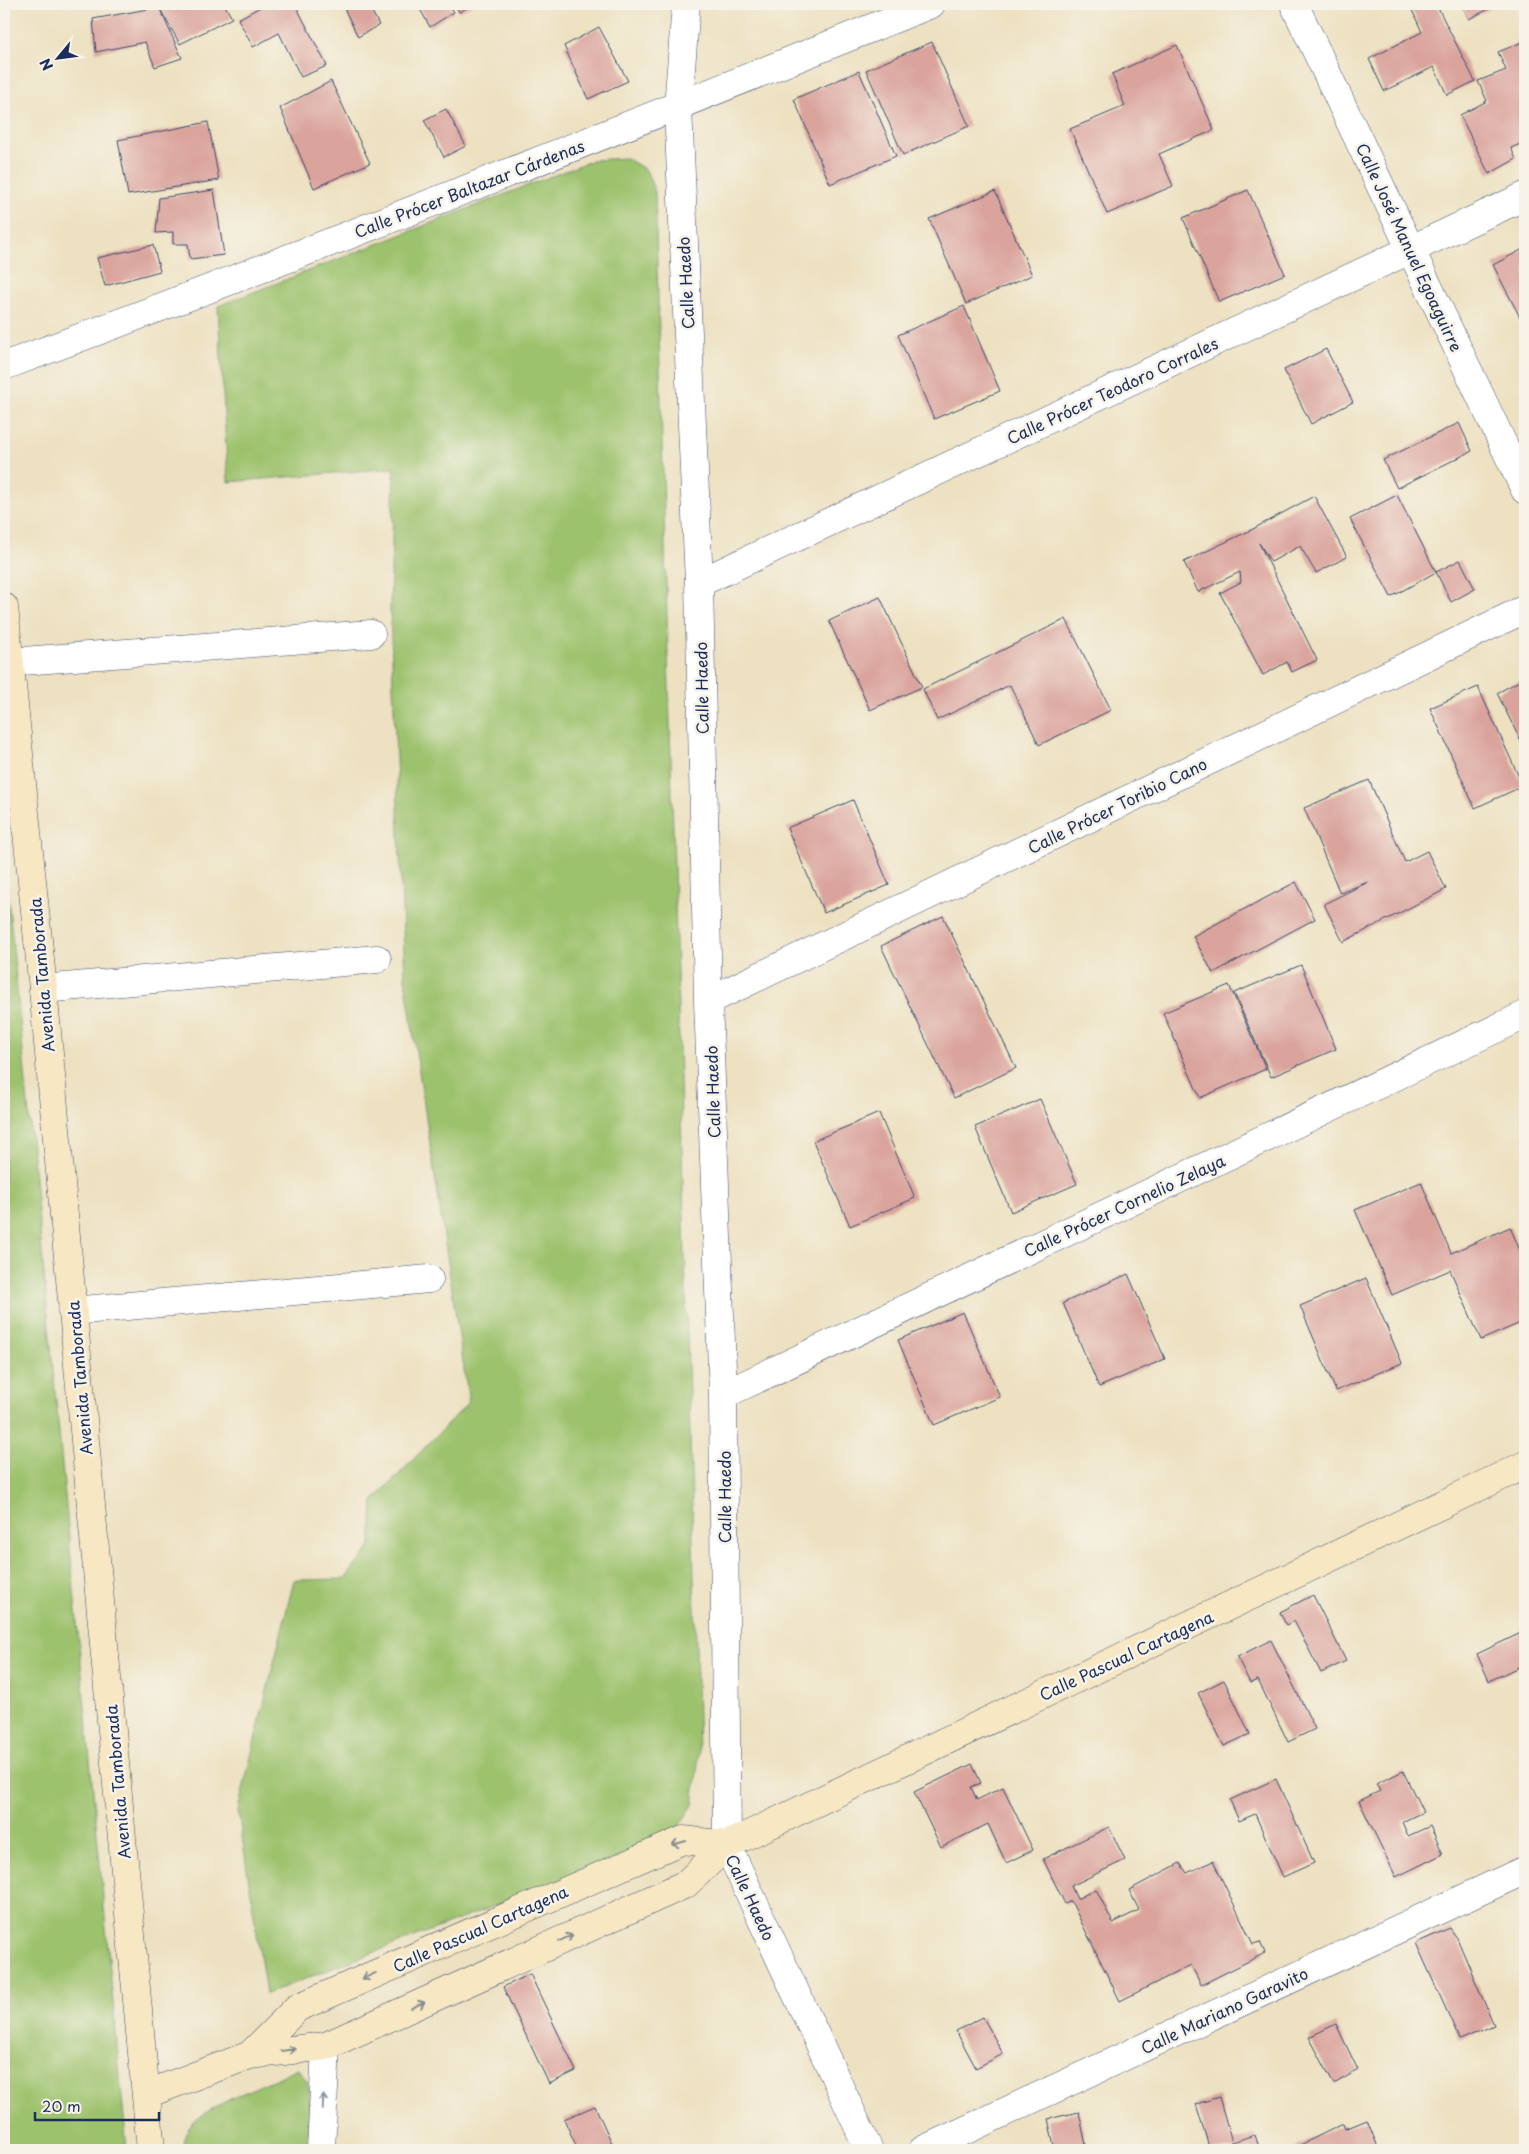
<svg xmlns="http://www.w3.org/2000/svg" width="1529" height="2154" viewBox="0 0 1529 2154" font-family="'Playpen Sans',sans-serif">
  <rect width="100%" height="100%" fill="#f7f3e8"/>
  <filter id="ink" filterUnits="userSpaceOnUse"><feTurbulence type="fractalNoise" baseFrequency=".02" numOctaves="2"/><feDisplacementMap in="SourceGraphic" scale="10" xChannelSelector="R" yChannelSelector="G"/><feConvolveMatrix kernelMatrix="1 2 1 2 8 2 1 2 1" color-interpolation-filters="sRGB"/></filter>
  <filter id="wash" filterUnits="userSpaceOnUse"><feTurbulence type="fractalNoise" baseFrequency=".0096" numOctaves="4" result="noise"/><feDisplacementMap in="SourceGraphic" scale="20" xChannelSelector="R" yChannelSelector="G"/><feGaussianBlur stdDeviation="1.12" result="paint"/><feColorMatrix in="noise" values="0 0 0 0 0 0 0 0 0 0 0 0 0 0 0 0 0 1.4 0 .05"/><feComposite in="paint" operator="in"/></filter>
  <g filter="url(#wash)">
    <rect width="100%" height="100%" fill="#ede1c1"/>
    <path fill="#9dc26d" stroke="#5c7866" d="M626,158L646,170L655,192L699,1754L693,1805L671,1838L266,1994L238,1810L294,1580L345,1579L371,1546L373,1501L469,1402L405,979L390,611L394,468L228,482L218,306L593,160Z
      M4,857L12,936L127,2150H4Z
      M298,2069L307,2081L310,2097L308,2150H183C182,2143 186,2131 191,2125C206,2106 274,2080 298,2069Z"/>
    <g id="blocks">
      <path fill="#daa49d" d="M157,4H193L196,7L202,4H224L232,18L180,44Z
        M266,4H295L327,66L301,77L279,33L253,47L238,19Z
        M342,4H368L379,25L358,37Z
        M417,4H449L454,12L430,27Z
        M455,4H474L459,12Z
        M1420,4H1436L1475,81L1447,95L1434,67L1384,91L1369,59L1422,32L1411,8Z
        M1461,4H1495V6L1469,19Z
        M159,7L182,58L155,67L145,42L96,52L93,19Z
        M599,27L628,81L588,99L564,46Z
        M1525,41V142L1511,148L1516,159L1489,174L1460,115L1487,101L1478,81L1506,70L1498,52Z
        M932,42L969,126L903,155L866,70Z
        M1177,45L1214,130L1159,154L1173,186L1107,214L1070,129L1125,106L1112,74Z
        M859,71L896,156L830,184L794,99Z
        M331,81L370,163L314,188L280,108Z
        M446,109L466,146L444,157L424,120Z
        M208,122L219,180L128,195L118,140Z
        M214,190L224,255L190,259L188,244H173V232L156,233L159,198Z
        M1248,190L1285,274L1219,302L1183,218Z
        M995,191L1032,275L966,304L929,219Z
        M153,245L160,271L105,286L97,258Z
        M1525,248V327L1493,265Z
        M964,306L1000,391L934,419L898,335Z
        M1326,349L1353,402L1311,424L1284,370Z
        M1459,423L1472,451L1397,488L1383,460Z
        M1397,495L1436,572L1391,597L1350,519Z
        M1314,496L1347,557L1316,573L1300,546L1271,562L1259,543L1317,660L1292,672L1287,662L1263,675L1220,593L1241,582L1240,572L1198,592L1184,562L1253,529Z
        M1460,560L1475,589L1451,602L1436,572Z
        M880,597L922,687L870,710L829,621Z
        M1066,619L1111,710L1039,745L1010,685L937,720L923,689Z
        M1525,678V750L1497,693Z
        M1478,687L1523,786L1475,808L1430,708Z
        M1369,780L1405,862L1427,851L1446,889L1343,942L1324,904L1368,882L1340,893L1304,808Z
        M853,800L889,885L824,913L787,828Z
        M1296,882L1315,919L1213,973L1193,936Z
        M943,916L1016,1068L954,1098L881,946Z
        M1301,965L1336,1049L1271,1077L1234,993Z
        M1229,985L1266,1069L1200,1098L1163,1013Z
        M1040,1099L1077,1184L1011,1212L975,1127Z
        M879,1113L915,1198L850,1226L813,1141Z
        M1421,1182L1451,1253L1510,1227L1525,1262V1321L1481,1340L1450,1270L1392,1295L1355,1210Z
        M1128,1274L1165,1359L1099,1387L1063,1303Z
        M1366,1278L1402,1363L1336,1391L1300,1306Z
        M963,1312L1000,1397L934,1425L898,1340Z
        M1313,1595L1346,1661L1321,1673L1294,1621L1286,1625L1280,1612Z
        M1525,1631V1664L1489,1681L1477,1654Z
        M1271,1640L1315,1729L1288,1742L1258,1680L1250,1683L1237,1657Z
        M1224,1680L1250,1734L1224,1746L1198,1693Z
        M972,1764L981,1783L971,1787L977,1800L1003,1787L1033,1850L1006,1863L988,1824L941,1847L914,1792Z
        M1403,1771L1423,1812L1402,1822L1408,1836L1430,1826L1443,1854L1396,1877L1359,1801L1380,1791L1376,1784Z
        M1276,1779L1314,1863L1283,1877L1255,1814L1239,1821L1230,1800Z
        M1109,1827L1125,1860L1071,1886L1077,1899L1096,1889L1113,1923L1139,1910L1129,1890L1180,1863L1187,1873L1213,1861L1253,1944L1260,1942L1265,1953L1201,1985L1191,1965L1120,2001L1071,1901L1065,1904L1043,1859Z
        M1450,1928L1457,1938L1494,2025L1460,2040L1416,1943Z
        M530,1974L576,2071L549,2084L503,1987Z
        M983,2017L1003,2054L976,2068L956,2031Z
        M1336,2024L1358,2070L1334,2084L1309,2037Z
        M1219,2097L1232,2142L1255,2135L1260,2150H1210L1196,2104Z
        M595,2106L615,2150H578L564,2119Z
        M1079,2112L1087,2150H1055L1048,2119Z
        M1367,2120L1379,2150H1290L1343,2124L1345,2129Z
        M1105,2146L1106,2150H1089V2149Z"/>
    </g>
  </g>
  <g filter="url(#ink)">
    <use href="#blocks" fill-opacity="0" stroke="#3a4a6d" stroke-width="1"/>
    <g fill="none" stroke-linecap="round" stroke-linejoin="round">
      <g stroke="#3a4a6d" stroke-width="29">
        <path id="street" d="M686,4L678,107L699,583L708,1001L723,1395L727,1845L869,2150
          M1294,4L1525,490
          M4,366C315,251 624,128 931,4
          M699,583L1525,196
          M10,662L371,634
          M43,989L377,959
          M708,1001L1525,609
          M72,1311L429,1279
          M723,1395L1525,1015
          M321,2150L326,2046
          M923,2150L1525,1870"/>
      </g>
      <g stroke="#3a4a6d" stroke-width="29">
        <path id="secondary" d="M4,607L43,989L151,2150
          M250,2055L297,2008L683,1840L727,1845
          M147,2094L250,2055L326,2046L686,1884L727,1845L1525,1465"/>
      </g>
      <use href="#street" stroke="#fff" stroke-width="28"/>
      <use href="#secondary" stroke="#f7e8c3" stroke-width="28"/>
    </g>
    <defs><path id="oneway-shaft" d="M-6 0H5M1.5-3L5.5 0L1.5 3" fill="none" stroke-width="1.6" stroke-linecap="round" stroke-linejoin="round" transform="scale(1.25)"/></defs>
    <g stroke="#898c90">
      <use href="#oneway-shaft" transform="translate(679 1843) rotate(164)"/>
      <use href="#oneway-shaft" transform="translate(566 1938) rotate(-24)"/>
      <use href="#oneway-shaft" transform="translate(369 1976) rotate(156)"/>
      <use href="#oneway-shaft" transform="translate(418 2005) rotate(-24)"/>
      <use href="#oneway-shaft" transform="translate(288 2050) rotate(-7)"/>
    </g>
    <use stroke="#8d97ae" href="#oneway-shaft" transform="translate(323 2102) rotate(-88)"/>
  </g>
  <g text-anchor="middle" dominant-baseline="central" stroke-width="5" stroke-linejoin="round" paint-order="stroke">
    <g font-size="16" fill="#1b2f5e" stroke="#f7f3e8">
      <text transform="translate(469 188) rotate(-21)">Calle Prócer Baltazar Cárdenas</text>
      <text transform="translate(1410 247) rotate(65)">Calle José Manuel Egoaguirre</text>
      <text transform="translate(685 283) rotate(-93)">Calle Haedo</text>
      <text transform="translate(1112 390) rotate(-25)">Calle Prócer Teodoro Corrales</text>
      <text transform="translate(701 688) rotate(-91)">Calle Haedo</text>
      <text transform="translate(1117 805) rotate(-26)">Calle Prócer Toribio Cano</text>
      <text transform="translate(41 975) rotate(-95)">Avenida Tamborada</text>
      <text transform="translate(712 1092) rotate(-92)">Calle Haedo</text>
      <text transform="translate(1124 1205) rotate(-25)">Calle Prócer Cornelio Zelaya</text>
      <text transform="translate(79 1378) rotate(-95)">Avenida Tamborada</text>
      <text transform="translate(724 1497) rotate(-90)">Calle Haedo</text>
      <text transform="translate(1126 1655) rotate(-25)">Calle Pascual Cartagena</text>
      <text transform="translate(117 1782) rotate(-95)">Avenida Tamborada</text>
      <text transform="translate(751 1897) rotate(65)">Calle Haedo</text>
      <text transform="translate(480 1928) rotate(-24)">Calle Pascual Cartagena</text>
      <text transform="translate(1224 2010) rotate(-25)">Calle Mariano Garavito</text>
    </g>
  </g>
  <rect width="1529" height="2154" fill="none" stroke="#f7f3e8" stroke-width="20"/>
  <g transform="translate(58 58) rotate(241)" stroke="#f7f3e8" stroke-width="4" paint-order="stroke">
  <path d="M0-4L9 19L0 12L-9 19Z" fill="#1b2f5e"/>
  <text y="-8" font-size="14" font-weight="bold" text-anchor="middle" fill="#1b2f5e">N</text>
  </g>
  <path d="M35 2112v8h124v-8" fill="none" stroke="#1b2f5e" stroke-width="2.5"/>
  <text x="42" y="2112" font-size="15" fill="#1b2f5e" stroke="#f7f3e8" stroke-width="4" paint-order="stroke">20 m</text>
</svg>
